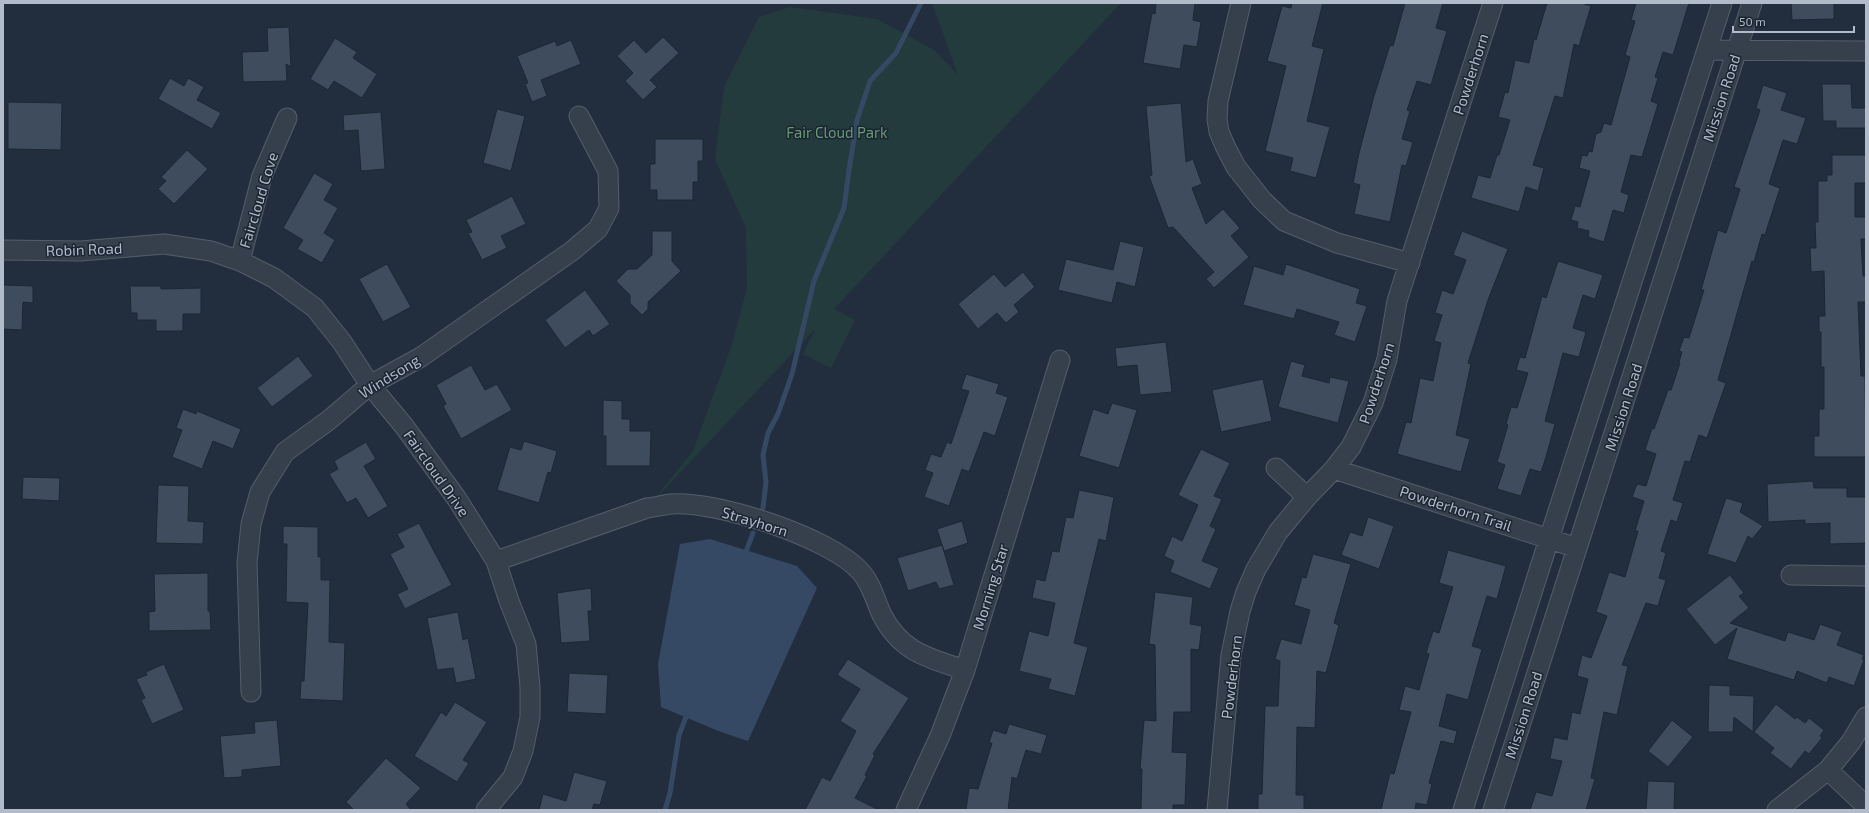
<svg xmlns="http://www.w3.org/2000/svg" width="1869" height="813" viewBox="0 0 1869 813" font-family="'Exo 2',sans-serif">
  <rect width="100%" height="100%" fill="#222e3d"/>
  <path fill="#243b3e" d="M932,3H1121L834,309L855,320L831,368L803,354L815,329L647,508L693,451L732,344L747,288L746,228L715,159L724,87L759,17L790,7L877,19L934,50L958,75Z"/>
  <path fill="#354965" d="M710,539L797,566L817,588L748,741L721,732L661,707L658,664L680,544Z"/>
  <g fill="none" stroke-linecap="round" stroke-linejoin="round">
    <path stroke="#354965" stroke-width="5" d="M763,508L766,482L763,455L768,433L778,414L792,374L814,281L844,208L849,170L857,120L870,81L896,53L921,3
      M744,557L753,533
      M665,810L670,793L679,735L688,712"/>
  </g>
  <path fill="#3e4c5d" stroke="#1d2734" d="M1156,3H1195L1193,20L1201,22L1197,47L1184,45L1180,69L1143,63L1152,13L1155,14Z
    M1292,3H1323L1312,46L1324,49L1307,121L1330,127L1316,178L1290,171L1293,158L1265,151L1286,66L1267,61L1282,6L1291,8Z
    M1405,3H1443L1436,28L1447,31L1431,85L1417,81L1407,110L1410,111L1402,139L1413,142L1406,166L1402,165L1390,222L1354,214L1360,185L1353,183L1359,153L1374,96L1390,45L1393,46Z
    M1547,3H1581L1591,6L1579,46L1574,44L1563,98L1555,96L1533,165L1544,168L1538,191L1526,187L1519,212L1471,198L1478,175L1490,178L1497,155H1499L1510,120L1498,117L1505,92L1508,93L1515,60L1529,63L1534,39L1536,40Z
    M1636,3H1689L1673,55L1663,52L1655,77L1658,78L1651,101L1658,104L1642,157L1631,155L1621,192L1629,195L1624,213L1613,210L1604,242L1588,237L1589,231L1577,228L1578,222L1571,220L1575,206L1580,207L1590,171L1579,168L1582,155L1587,156L1589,151L1592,152L1596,134L1601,132L1604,123L1611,125L1630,57L1625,55L1635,21L1631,20Z
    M1791,3H1834V19L1792,20Z
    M289,27L291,67L286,64L287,81L243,82L242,52L268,51L267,28Z
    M663,37L679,53L650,80L657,87L643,100L625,81L633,73L617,56L634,40L646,53Z
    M335,38L357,52L353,58L377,74L362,98L334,81L328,90L310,79Z
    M571,40L581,64L541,80L547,96L532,102L525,84L528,83L517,56L555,41L557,46Z
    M170,78L184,86L188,78L204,87L197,100L221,113L212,129L158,99Z
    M1822,84H1851L1852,108H1866V128H1836V121H1823Z
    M1763,85L1787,93L1781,110L1806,118L1797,144L1783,140L1769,184L1780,188L1765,235L1762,234L1754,262L1752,261L1718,380L1726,383L1707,438L1699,435L1690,462L1685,461L1673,500L1683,503L1677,522L1671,520L1661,551L1666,553L1659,578L1666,580L1658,606L1646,603L1622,665L1628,666L1617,715L1604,712L1591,778L1595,779L1586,810H1530L1536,792L1552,796L1562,761L1550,759L1554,737L1567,740L1572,712L1580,714L1588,679L1577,676L1582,655L1591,658L1607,616L1596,612L1609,572L1625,577L1638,531H1635L1644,501L1632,497L1637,484L1646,486L1656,454L1645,450L1652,428L1654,429L1668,390H1671L1680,363L1679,362L1682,352L1679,351L1684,337L1689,338L1704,290H1701L1718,230L1726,233L1740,189L1734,187L1760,110L1756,108Z
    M8,102L62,103L61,150L8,149Z
    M1181,103L1186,162L1193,159L1202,184L1192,188L1206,224L1223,209L1240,228L1231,236L1249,257L1214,288L1206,279L1214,272L1173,227L1168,228L1149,176L1152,175L1146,106Z
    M497,109L525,116L511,171L483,163Z
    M381,112L385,169L361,171L358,130L344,131L343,115Z
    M655,139H703V161H698V182H693V200H657V190H650V164H655Z
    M187,150L208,169L174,204L158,189L166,181L161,177Z
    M1832,155H1866V183H1855V217H1866V239H1861L1863,276H1866V302H1858L1861,376H1865L1866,457H1814V436H1819V409H1824V367H1821V332H1819V316H1825L1824,271L1811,272L1810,248H1816L1815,222H1818V181H1827V175H1832Z
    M314,173L333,184L324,200L338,208L324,233L335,240L322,263L297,249L303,240L283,228Z
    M512,196L526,224L501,236L507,248L482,260L468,233L472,232L466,220Z
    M652,231H672V261L681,271L648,302V309L642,315L630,303V295L616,281L628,269H637L652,255Z
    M1462,231L1508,249L1488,300L1468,363L1471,364L1456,435L1470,439L1461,472L1397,454L1406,422L1411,423L1420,378L1433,381L1441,343L1434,341L1442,315L1435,313L1442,290L1453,294L1466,260L1453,255Z
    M1120,241L1144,247L1135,287L1117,282L1112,303L1058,290L1066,259L1113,270Z
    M1558,261L1603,275L1595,299L1583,295L1573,328L1586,332L1579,357L1563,353L1545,421L1555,424L1546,457L1541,472L1530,469L1521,496L1497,489L1505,465L1497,462L1508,425L1506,424L1511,407L1517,408L1528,373L1516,370L1520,357L1525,358L1542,296L1546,298Z
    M387,264L411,307L383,322L359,279Z
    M1286,264L1360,289L1356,303L1367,306L1355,342L1334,335L1339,322L1297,309L1294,319L1243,305L1254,266L1283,275Z
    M1023,272L1035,287L1014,305L1019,312L1006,323L997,313L978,329L958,304L994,274L1005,287Z
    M3,285L33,286V303L23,302L22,330L3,329Z
    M130,286H161V289L201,288V314H183V331H156V320H137V313H131Z
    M585,290L610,324L593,336L589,330L565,348L545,320Z
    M1166,342L1172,392L1140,395L1137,365L1117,367L1115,348Z
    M298,356L313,376L272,407L257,388Z
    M1291,361L1305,365L1302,376L1329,383L1330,377L1349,381L1338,423L1278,407Z
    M471,365L485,390L497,384L512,410L461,439L443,406L446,404L436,385Z
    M966,374L999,384L996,393L1008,397L995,436L984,432L969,472L962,469L949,506L924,497L933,473L925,470L931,454L941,457L947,442L951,444L969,391L961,389Z
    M1263,379L1272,421L1221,432L1212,390Z
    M603,400L622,401V419H630V431H651L650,466H606V436H603Z
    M1112,403L1137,410L1119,468L1079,456L1093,409L1108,414Z
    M183,409L196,414L197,411L241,429L233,449L213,441L202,469L172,457L182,430L176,428Z
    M524,441L557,451L551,473L548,472L539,503L497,490L510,447L521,450Z
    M366,442L376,459L364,466L388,506L368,518L356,498L347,503L329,474L338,469L334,461Z
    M1201,449L1230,463L1214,496L1222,499L1210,526L1216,529L1202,561L1219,568L1210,589L1170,572L1174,561L1164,556L1172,536L1182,541L1198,505L1178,495Z
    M23,477L60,478L59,501L22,499Z
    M1813,481L1814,488H1847V497H1866V543L1830,544V523L1805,524V520L1768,522L1767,484Z
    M158,485L189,486L188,521L204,522L203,544L156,543Z
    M1079,490L1114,497L1106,541L1099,539L1074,643L1088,647L1075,696L1048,689L1051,679L1019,671L1029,631L1048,636L1055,603L1032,598L1036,579L1045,581L1052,551L1059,552L1066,517L1073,518Z
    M1726,498L1743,503L1740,512L1763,526L1752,539L1748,536L1736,563L1707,554Z
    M1368,517L1394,526L1379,569L1341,555L1350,532L1362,536Z
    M962,521L968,543L944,551L937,529Z
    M419,523L452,585L405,609L397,594L408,589L390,554L404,547L397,534Z
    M283,526L318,527V557H321V580H330L329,642L345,643L343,701L300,699L301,681H304L308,603L286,602L287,544H283Z
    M942,545L954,585L939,589L936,582L908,591L897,558Z
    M1448,550L1506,566L1497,599L1487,596L1472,646L1482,649L1468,700L1447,694L1439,726L1457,731L1454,744L1441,741L1429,783L1432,784L1427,805L1416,803L1415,810H1381L1390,773L1394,774L1411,712L1399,710L1405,686L1419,690L1429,654L1426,653L1433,631L1439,633L1453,587L1439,583Z
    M1313,554L1351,564L1334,623L1339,625L1326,673L1317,671L1315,728L1297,727L1296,795H1304V810H1258V794H1262L1265,706H1278L1280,661L1275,659L1281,639L1301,644L1310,610L1294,605L1302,577L1306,578Z
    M208,573V611H210L211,630L149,631V612L155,611L154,574Z
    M1730,575L1744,593L1739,596L1749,608L1730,623L1785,641L1788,632L1814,640L1820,624L1842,632L1837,645L1864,655L1862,659L1864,660L1854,686L1829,677L1827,683L1797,671L1794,680L1727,659L1737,628L1715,645L1686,609Z
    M591,588L592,611H588L590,641L561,643L557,593Z
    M1155,592L1193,597L1190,624L1202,626L1199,650L1191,649V712H1174L1172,752L1187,753L1185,805H1173V810H1141L1142,769H1140L1144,720L1156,721L1155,645L1149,644Z
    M458,612L463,640L468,638L476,679L456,683L453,668L437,670L427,618Z
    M848,659L909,698L873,754L875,755L865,775L867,776L855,798L879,810H805L822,777L830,781L856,731L840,721L860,689L837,675Z
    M164,664L184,710L152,724L141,700L145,698L136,679L147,675L146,672Z
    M569,673L608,675L606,714L567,712Z
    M1709,685L1730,686V695L1754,696L1753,732L1734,717L1733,732H1708Z
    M455,702L487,722L463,760L469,763L457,782L414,756L441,712L446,716Z
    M1776,704L1795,719L1797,717L1805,723L1809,718L1824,730L1820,736L1822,738L1809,754L1805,751L1791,769L1770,753L1774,748L1754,732Z
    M277,720L281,766L242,770V777L224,778L220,736L255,733L254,722Z
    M1672,720L1693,737L1668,767L1648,751Z
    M1009,724L1047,735L1041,754L1026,750L1017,779L1012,777L1008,810H966L969,788L978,789L992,743H989L993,730L1006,734Z
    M386,758L421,788L406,804L411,810H354L346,802Z
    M574,772L607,781L600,805L594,804L592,810H539L543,794L566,801Z
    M1648,781L1675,782L1674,810H1646Z"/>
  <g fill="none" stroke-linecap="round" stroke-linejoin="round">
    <g stroke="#545e6b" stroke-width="21">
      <path id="street" d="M1241,3L1218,101L1217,119L1219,132L1226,148L1236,167L1262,200L1284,221L1337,243L1410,263
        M1707,50L1866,51
        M3,250L81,251L164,244L211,251L240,261L274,278L315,308L342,342L370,385L404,426L457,499L496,561L509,601L526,644L530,687V717L523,751L513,777L486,810
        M240,261L262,176L287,118
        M1276,468L1307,497
        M1334,469L1577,548
        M496,561L647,508C655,507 663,505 671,504C715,500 832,538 861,572C872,585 875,600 882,615C901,652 928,658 965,670
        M1791,575L1866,576
        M251,692L247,563L251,524L260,492L285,452L329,420L370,385L421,357L572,251L598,229L609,208L608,171L579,116
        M1828,770L1866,806
        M906,810L940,736L965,670L1060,360
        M1217,810L1231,655L1240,611L1246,592L1256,569L1278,532L1307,497L1334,469L1351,447L1373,403L1387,359L1397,301L1493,3
        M1463,810L1549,539L1722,3
        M1493,810L1752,3
        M1777,810L1828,770L1851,742L1866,717"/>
    </g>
    <use href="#street" stroke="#36404d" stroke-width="19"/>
  </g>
  <g text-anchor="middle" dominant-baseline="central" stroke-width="3" stroke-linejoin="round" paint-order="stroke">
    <g font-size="15" fill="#b2bbc9" stroke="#1b2532">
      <text transform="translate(1470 74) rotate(-72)">Powderhorn</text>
      <text transform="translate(1721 98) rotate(-72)">Mission Road</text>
      <text transform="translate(258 200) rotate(-73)">Faircloud Cove</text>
      <text transform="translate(84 249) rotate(-2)">Robin Road</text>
      <text transform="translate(389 376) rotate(-32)">Windsong</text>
      <text transform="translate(1376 383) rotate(-72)">Powderhorn</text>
      <text transform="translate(1623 407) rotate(-72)">Mission Road</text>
      <text transform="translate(437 473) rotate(55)">Faircloud Drive</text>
      <text transform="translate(1456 508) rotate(18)">Powderhorn Trail</text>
      <text transform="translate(755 521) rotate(17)">Strayhorn</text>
      <text transform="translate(990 587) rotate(-73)">Morning Star</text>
      <text transform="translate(1231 677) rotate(-83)">Powderhorn</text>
      <text transform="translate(1523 715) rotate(-72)">Mission Road</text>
    </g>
    <g font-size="15" fill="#689b74" stroke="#1b2532">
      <text x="837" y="132">Fair Cloud Park</text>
    </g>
  </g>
  <rect width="1869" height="813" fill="none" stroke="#b2bbc9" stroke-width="8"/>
  <path d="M1733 26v6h121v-6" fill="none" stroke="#b2bbc9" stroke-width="2"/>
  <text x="1739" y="26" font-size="12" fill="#b2bbc9" stroke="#1b2532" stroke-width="3" paint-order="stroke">50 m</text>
</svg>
